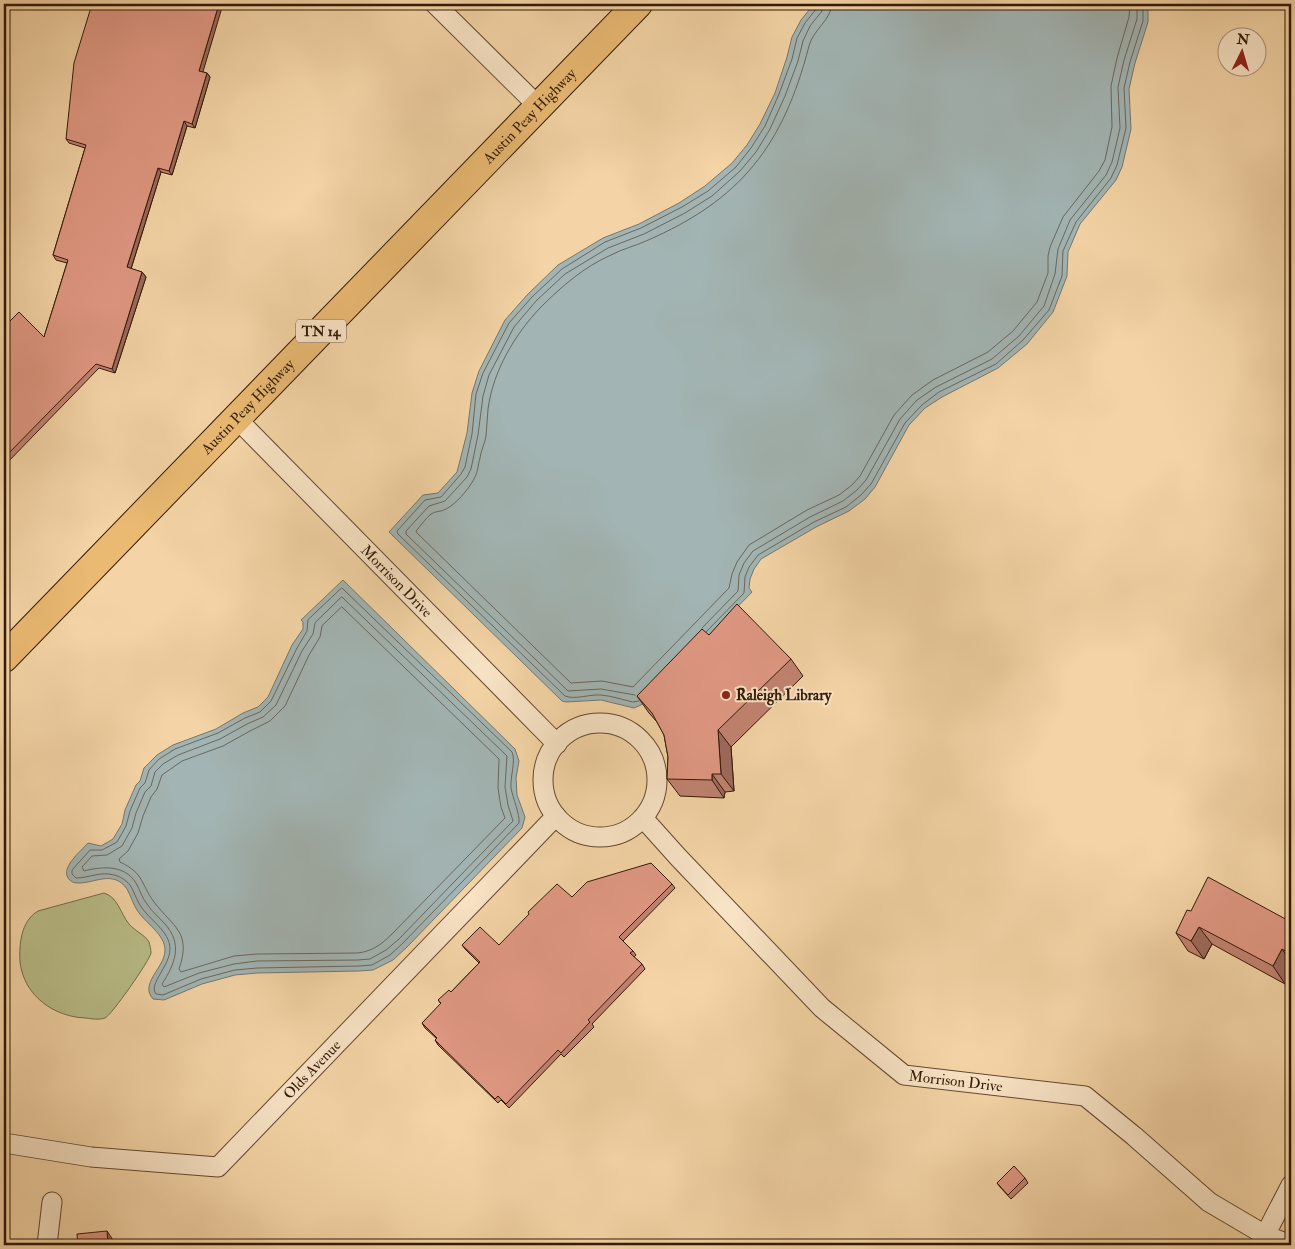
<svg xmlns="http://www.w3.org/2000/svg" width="1295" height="1249" viewBox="0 0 1295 1249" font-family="'IM FELL Double Pica',serif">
  <rect width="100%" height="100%" fill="#f4d4a6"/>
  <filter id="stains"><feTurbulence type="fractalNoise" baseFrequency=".004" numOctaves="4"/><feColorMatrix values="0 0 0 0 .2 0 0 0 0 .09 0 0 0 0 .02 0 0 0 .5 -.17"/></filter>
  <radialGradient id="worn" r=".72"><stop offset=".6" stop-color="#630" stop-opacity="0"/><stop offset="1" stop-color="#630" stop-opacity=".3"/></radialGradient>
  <path fill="#b9bd88" stroke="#766b47" d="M104,893C118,897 120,913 129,924C135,931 145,935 149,942C150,945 151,950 151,953C150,960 111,1016 105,1018C99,1020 92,1019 86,1018C54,1017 24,996 20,962C19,944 21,921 38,911Z"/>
  <path fill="#a2b5b4" stroke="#76776e" d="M814,4H1148V22L1135,63L1129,89L1131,129L1122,167L1116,180L1080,224L1068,252L1067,276L1053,312L1027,344L998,368L942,397L925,408L909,425L875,487L865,499L849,511L816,527L761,559L754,569L750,579L749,588L752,592L643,704L634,708L601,700L566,702L562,701L389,532L423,495L438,493L457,472L467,433L472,393L479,371L505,320L528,294L558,265L603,238L639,224L679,203L705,186L732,163L747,145L760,124L775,93L787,57L792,37L801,20Z
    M343,580L515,749L519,761L516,778L517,795L525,817L522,828L407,947L393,960L373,970L359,971L257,973L235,975L202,984L164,1000L153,999C139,983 165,968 165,950C165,934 145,923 137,910C133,904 131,896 127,889C113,869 94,884 77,883C73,883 70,881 68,878C61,867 81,851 88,843L101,846L113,839L122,824L125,810L136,785L140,781L144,768L157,755L173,745L216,729L243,713L258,707L268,697L292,645L303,629V622L301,620Z"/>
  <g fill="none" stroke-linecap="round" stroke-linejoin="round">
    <path stroke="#6a675d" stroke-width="1" d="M832,4C831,20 813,30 809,46C783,146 741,200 646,241C635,246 622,249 611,255C584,267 562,286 541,307C515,334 493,371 488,409C487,418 487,427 486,436C485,443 481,450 480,458C478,465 478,472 474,479C468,490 456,504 446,509C441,512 435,511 431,514C426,518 421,525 416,531L417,533L571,683L602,681L633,687L729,588L732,574L737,562L749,545L807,510L839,495L852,485L860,476L894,415L912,395L933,380L988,352L1013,331L1037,302L1048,273V256L1050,247L1063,217L1099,171L1105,160L1112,127L1111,86L1117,58L1129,17L1130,4
      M342,588L512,752C516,762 510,776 511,788C513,799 520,814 519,823L403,943L390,955L372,965L359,966L257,968L235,970L201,979L163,995L156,994C148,984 170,966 170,949C170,931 149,920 140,905C136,899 134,891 130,885C126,880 119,876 114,875C101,871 89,878 76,878L72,874V870L90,850H102L117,842L126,826L130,811L140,788L145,783L149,770L159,759L175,749L218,733L245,718L260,712L271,701L297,648L307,631L308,620Z
      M342,597L507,756L505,787L508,805L513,821L399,939L386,950L370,959L358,960L257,961L234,964L199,973L164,987L162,984C175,964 183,944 165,924C159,917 152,912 147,904C142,898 140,890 136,883C125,865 103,866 84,871L82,867L92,856L107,855L122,846L132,828L136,813L145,792L151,786L155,772L163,764L178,755L220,739L247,724L263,717L276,705L302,651L313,634L315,623Z
      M342,607L499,759L498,788L501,807L505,818L393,933C382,944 373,951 358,953L257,954L234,956L181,972L179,969C192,932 173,927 154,902C140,883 145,874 120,862L119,859L128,851L138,833L143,816L151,797L157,789L162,775L182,761L223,746L250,731L270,721L285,706L309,655L320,637L322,626Z
      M702,628L738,591L739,575L744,563L753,551L810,517L843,501L857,490L866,480L900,419L917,400L936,387L992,359L1019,336L1044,306L1055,274L1058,249L1070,220L1106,175L1112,162L1120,128L1118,87L1124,60L1137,19V4
      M706,632L744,593L745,577L749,567L758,555L814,522L846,507L861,495L871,484L905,423L922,405L939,392L996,364L1023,340L1049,310L1062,276L1063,251L1076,222L1111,178L1117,165L1126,128L1124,88L1130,62L1143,21V4
      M635,695L601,689L568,691L406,534V531L429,506L445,501L467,477L471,469L478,435L483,396L489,375L514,327L536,301L565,274L608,248L644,234L685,213L712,196L740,171L756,152L770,129L785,96L798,61L803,41L810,26L822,11L824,4
      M639,701L633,702C623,700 613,696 601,695C590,694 575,700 565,696L398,534L397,531L425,500L441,497L461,474L465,467L472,434L476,394L483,373L509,323L532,297L562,269L605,242L641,228L682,207L708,191L736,167L751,148L765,126L779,94L792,59L797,38L805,23L817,8L818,4"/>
    <g stroke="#63482e" stroke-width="21">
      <g id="street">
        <path d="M435,4L538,106"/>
        <path id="s1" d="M236,418L557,744"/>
        <circle cx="600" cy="780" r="57"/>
        <path id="s2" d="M643,818L678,857L822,1008L904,1075L1085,1096L1134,1136L1209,1202L1265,1235L1291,1245"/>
        <path id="s3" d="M4,1143L91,1157L218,1167L556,816"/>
        <path d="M47,1245L52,1202"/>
        <path d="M1260,1245L1291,1185"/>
      </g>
    </g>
    <g stroke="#331906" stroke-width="30">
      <g id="primary">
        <path id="s4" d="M4,658L638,4"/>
      </g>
    </g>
    <use href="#street" stroke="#f8e3c5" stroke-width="19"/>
    <use href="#primary" stroke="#eaba73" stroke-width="28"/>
  </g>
  <path fill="#c18371" stroke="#331906" d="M203,72L207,73L210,77L195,128L187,126L172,175L161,172L131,269L142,272L146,277L115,373L99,368L4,466V327L44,337L67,263L56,260L53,255L85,148L69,143L66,139Z
    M709,635L791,659L803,676L731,747L734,791L725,792L724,798L680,796L667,779L668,757L664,735L657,722L649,713L637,696Z
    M672,884L675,888L623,941L633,951L636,955L634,957L642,964L645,969L592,1024L594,1027L564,1057L561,1054L509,1108L501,1100L498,1103L438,1045L435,1040L437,1039L425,1028L422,1023L441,1004L438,1000L451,992L479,963L465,949L462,945H499L572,897Z
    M1191,911L1291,922V973L1285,984L1212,944L1204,959L1188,951L1176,933Z
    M1025,1178L1028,1183L1011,1199L1000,1187L997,1183Z"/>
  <path fill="#9d6a5c" stroke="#331906" d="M219,4H223L202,75L199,71Z
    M207,73L210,77L195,128L192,124Z
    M184,121L187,126L172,175L169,171Z
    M158,168L161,172L130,272L127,267Z
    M142,272L146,277L115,373L112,369Z
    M718,730L731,747L734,791L721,774Z
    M712,774L725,792L724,798L712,780Z
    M1199,927L1212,944L1204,959L1191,941Z
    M1291,944V957L1287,952Z
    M1282,949L1291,962V973L1285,984L1273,966Z
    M107,1231L113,1240L114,1245H108Z"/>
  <path fill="#e09883" stroke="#331906" d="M92,4H219L199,71L207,73L192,124L184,121L169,171L158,168L127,267L142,272L112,369L96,364L4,458V327L19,312L44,337L68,260L53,255L86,145L66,139L74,63Z
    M737,604L791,659L718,730L721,774H712V780L667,779L668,757L664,735L652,713L637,696L702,629L709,635Z
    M651,863L672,884L619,937L633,951L630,953L642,964L588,1020L590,1022L561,1053L558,1050L506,1104L498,1096L495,1099L435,1040L437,1038L422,1023L441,1003L438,1000L449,990L451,992L480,962L462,945L480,927L499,945L529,914L528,912L557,884L572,897L587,882Z
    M1208,877L1291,922V944L1287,952L1282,949L1273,966L1199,927L1191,941L1176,933L1187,910L1191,911Z
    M1014,1166L1025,1178L1008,1195L997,1183Z
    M107,1231L108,1245H78L77,1234Z"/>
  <circle fill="#8f2418" stroke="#f8e3c5" stroke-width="2" cx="726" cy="695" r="5"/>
  <g text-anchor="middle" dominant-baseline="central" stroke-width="4" stroke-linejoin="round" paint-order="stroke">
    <rect fill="#f8e3c5" stroke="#6e563f" stroke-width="1" x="296" y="319.5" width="50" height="23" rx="4"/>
    <g font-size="14" font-weight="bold" fill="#331906">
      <text x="321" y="331">TN 14</text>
    </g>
    <g font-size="15" fill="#331906" stroke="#f8e3c5">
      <text stroke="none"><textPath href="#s4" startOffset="755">Austin Peay Highway</textPath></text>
      <text stroke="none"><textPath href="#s4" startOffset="350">Austin Peay Highway</textPath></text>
      <text stroke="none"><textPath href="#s1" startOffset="229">Morrison Drive</textPath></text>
      <text stroke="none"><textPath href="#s3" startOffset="351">Olds Avenue</textPath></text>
      <text stroke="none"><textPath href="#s2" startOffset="419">Morrison Drive</textPath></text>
    </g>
    <g font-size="15" font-weight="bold" fill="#331906" stroke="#f8e3c5" text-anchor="start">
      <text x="736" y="695">Raleigh Library</text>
    </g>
  </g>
  <rect width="1295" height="1249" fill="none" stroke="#f4d4a6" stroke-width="20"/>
  <rect x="5" y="5" width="1285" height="1239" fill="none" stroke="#331906" stroke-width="2.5"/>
  <rect x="10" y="10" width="1275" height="1229" fill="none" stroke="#331906"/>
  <g transform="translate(1242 52) rotate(5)"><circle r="24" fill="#f8e3c5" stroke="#a99279"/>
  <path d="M0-4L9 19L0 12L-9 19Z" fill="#8f2418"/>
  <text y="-8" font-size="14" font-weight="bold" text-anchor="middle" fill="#331906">N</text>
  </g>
  <rect width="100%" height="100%" filter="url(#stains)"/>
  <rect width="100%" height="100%" fill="url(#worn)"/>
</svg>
